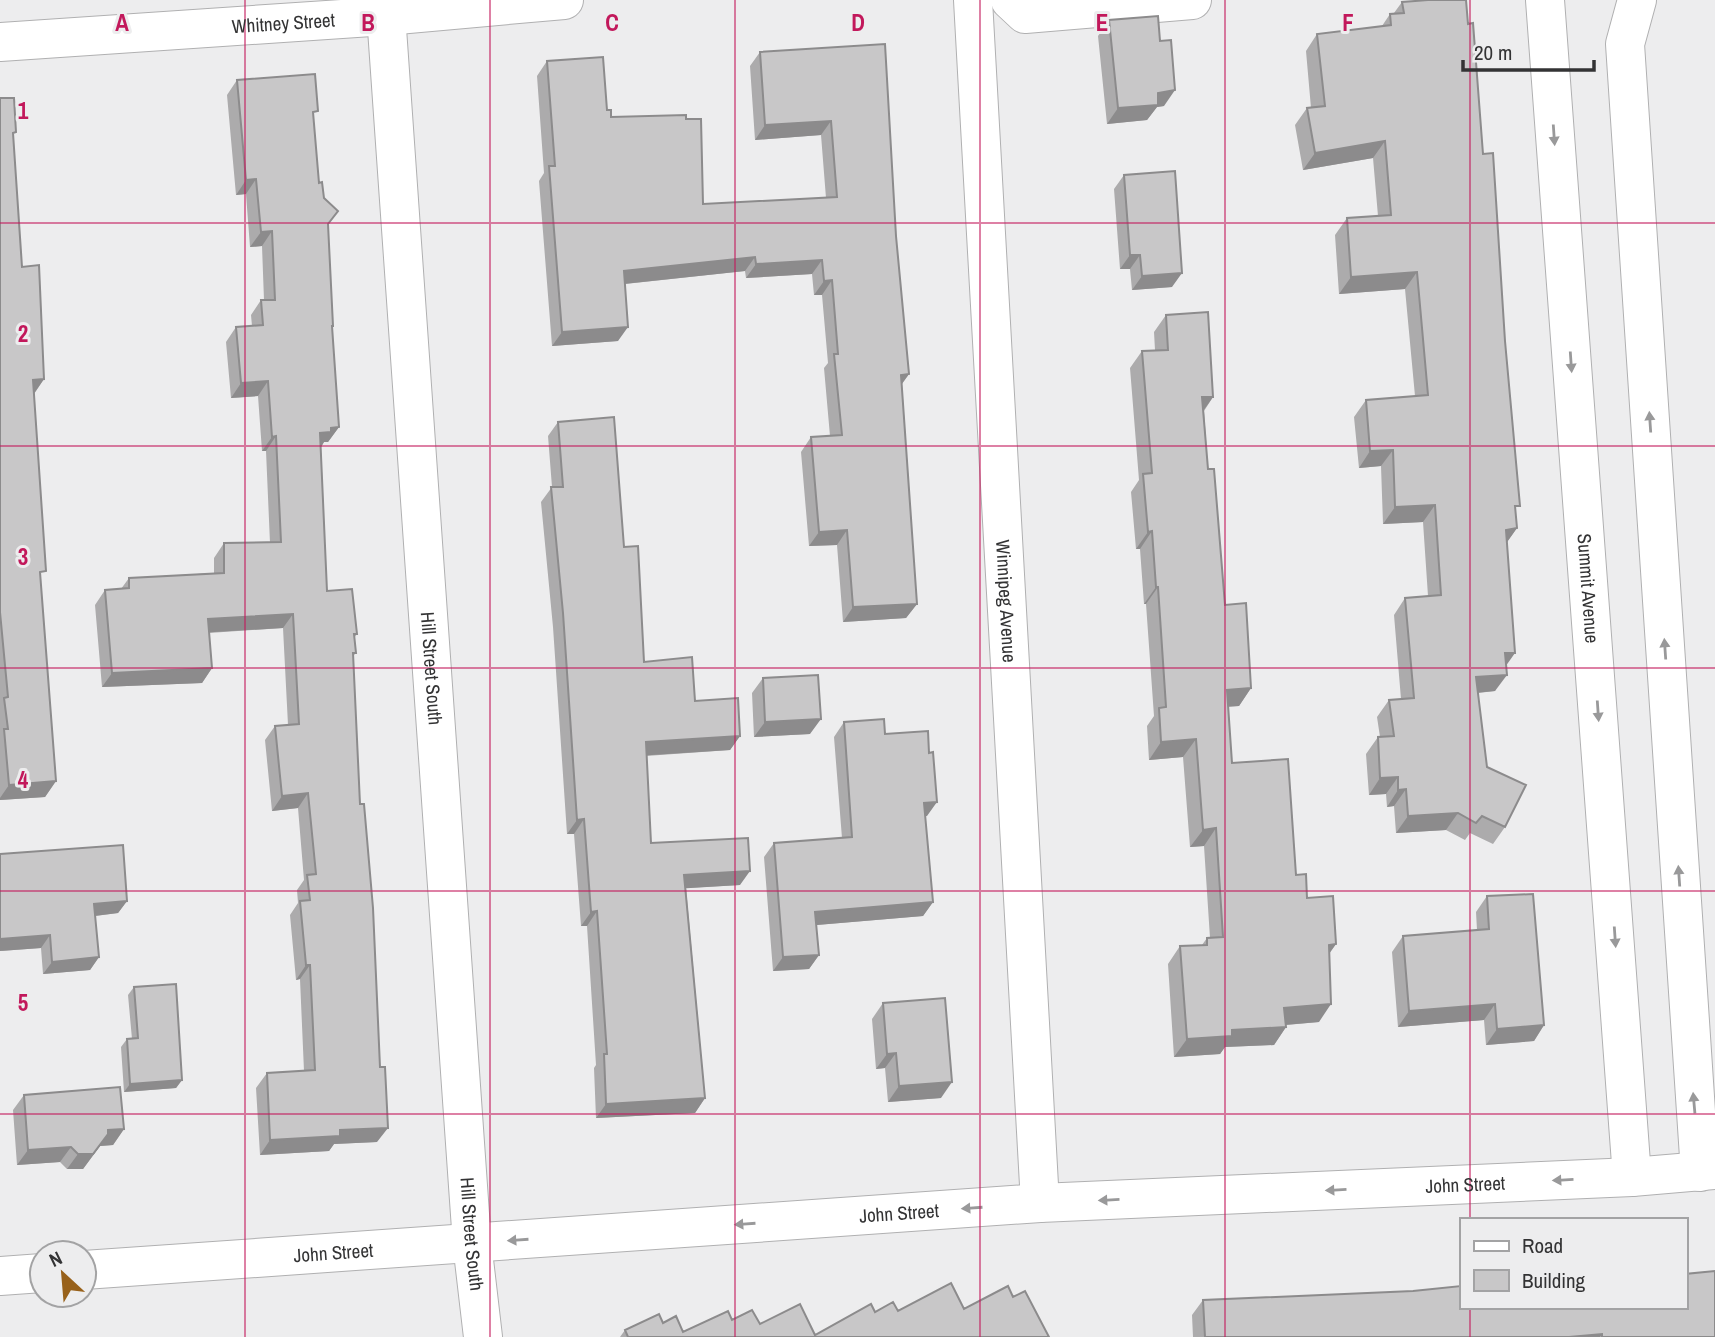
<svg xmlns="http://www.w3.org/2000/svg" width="1715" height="1337" viewBox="0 0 1715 1337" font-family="'Archivo Narrow',sans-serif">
  <rect width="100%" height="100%" fill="#ededee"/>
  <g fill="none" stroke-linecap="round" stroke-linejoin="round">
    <g stroke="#b0b0b1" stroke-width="40">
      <g id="minor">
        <path id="s1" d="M385,0L472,1243L483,1337"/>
        <path id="s2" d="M973,0L1040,1203"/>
        <path d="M1010,0L1025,14L1192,0"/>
        <path id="s3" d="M1545,0L1632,1177"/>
        <path d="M1637,0L1625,44L1700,1172"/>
        <path id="s4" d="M0,42L386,16L564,0"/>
      </g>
    </g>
    <g stroke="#b0b0b1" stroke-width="40">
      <g id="tertiary">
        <path id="s5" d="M84,1270L1040,1203L1632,1177L1715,1170"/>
        <path d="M0,1276L42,1273"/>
      </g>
    </g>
    <use href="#minor" stroke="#fff" stroke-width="38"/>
    <use href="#tertiary" stroke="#fff" stroke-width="38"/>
  </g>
  <path fill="#acabac" d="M1402,2L1468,24L1483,154L1517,528L1507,542L1506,665L1495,691L1478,693L1487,767L1505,827L1493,844L1470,833L1465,840L1446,830L1396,833L1394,806L1387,807L1386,794L1369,795L1366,754L1378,737H1380L1377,717L1389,700L1401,699L1394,615L1405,598L1428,596L1423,522L1383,524L1381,466L1359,468L1354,417L1366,400L1415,396L1405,289L1339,294L1335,235L1347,218L1378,216L1373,158L1303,170L1295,125L1307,108H1311L1306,51L1317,34L1382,26L1390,14L1394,13Z
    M1109,20L1164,106L1157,107L1147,120L1107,124L1098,36Z
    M885,44L896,236L909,374L902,384L917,604L906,618L843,622L837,545L809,546L801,452L811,437L830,436L824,368L828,363L822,295H814L812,274L746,278L745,271L625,284L618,341L552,346L539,181L544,173L537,76L547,61L607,110L611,117L686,119L703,204L826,198L821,135L755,140L750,66L760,52Z
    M237,80L313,119L319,183L328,225L333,326L332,329L339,427L328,442H324L321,447L327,591L357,634L354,638L356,653L353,656L377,1142L334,1144L329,1151L260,1155L256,1088L267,1073L304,1071L300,979L296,980L290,915L298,903L297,890L304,880L298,808L272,811L265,740L275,726L288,725L283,628L209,633L212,668L202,683L102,687L95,605L105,590L121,589L129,578L214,573V558L224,543H270L266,451H262L258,396L231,398L226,342L236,327L252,326L251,315L261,300H264L262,246L250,247L246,194L236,195L227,95Z
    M0,98L13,136L22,267L44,379L34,394L40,578L56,781L45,797L0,800Z
    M1124,175L1172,287L1132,290L1130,269H1120L1114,189Z
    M1166,315L1213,397L1204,411L1208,469L1225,605L1251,688L1239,706L1228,707L1232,763L1296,875L1307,898L1336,944L1329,954L1319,1022L1286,1025V1027L1274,1045L1225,1047L1220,1054L1174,1057L1168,964L1180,946L1202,945L1207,938H1210L1204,846L1190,847L1183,757L1149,760L1147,726L1154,716L1146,604H1144L1140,549H1136L1131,492L1139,480L1130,368L1142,351L1155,350L1154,332Z
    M558,422L624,547L644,662L740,736L730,750L646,756L651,843L740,885L686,888L705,1098L695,1113L596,1118L594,1068L596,1065L587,926H581L574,834H567L553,627L541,502L552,487L548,436Z
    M763,678L810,734L754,737L752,693Z
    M844,722L885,734L927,816H925L933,902L923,916L816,925L819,955L809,969L773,971L764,857L774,843L842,838L834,737Z
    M1487,896L1544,1025L1534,1041L1486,1045L1484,1020L1398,1027L1392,952L1403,936L1477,930L1476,912Z
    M127,901L118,913L95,916L99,957L90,970L43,974L41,948L0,951Z
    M134,987L182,1080L176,1088L124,1092L121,1047L127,1039H132L128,995Z
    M883,1003L941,1098L888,1102L885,1068L876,1069L872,1019Z
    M24,1095L124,1129L113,1145L100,1146L83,1169H67L60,1162L17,1165L13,1110Z
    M1013,1297L1049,1337H620L625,1330L663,1323L683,1332L732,1320L760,1324L815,1335L875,1312L964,1309Z
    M1203,1300L1461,1307L1715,1337H1193L1192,1315Z"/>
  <path fill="#8c8b8c" d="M1175,90L1164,106L1157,107L1147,120L1107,124L1118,108L1158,93Z
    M831,121L821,135L755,140L765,125Z
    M1385,141L1373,158L1303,170L1315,153Z
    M256,179L246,194L236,195L246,180Z
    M272,231L262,246L250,247L261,232Z
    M1130,255H1140L1130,269H1120Z
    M755,257L745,271L614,285L624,271Z
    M822,260L812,274L746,278L756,264Z
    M1417,272L1405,289L1339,294L1351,277Z
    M1182,273L1172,287L1132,290L1142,276Z
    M832,280L822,295H814L824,281Z
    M628,327L618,341L552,346L562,332Z
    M909,374L898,389L901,375Z
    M44,379L33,395V380Z
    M268,381L258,396L231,398L241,383Z
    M1202,397H1213L1201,414Z
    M339,427L328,442H324L321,447L320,433L331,428Z
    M276,436L266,451H262L272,437Z
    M1393,450L1381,466L1359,468L1370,451Z
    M1435,505L1423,522L1383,524L1395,507Z
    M1517,528L1505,545L1506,530Z
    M847,530L837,545L809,546L819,532Z
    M1152,531L1140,549H1136L1148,532Z
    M1156,587H1158L1146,604H1144Z
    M917,604L906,618L843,622L853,607Z
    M293,614L283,628L198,633L208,619Z
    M1505,653H1515L1503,670Z
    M212,668L202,683L102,687L112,673Z
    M1507,675L1495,691L1464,694L1476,677Z
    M1251,688L1239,706L1215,707L1227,690Z
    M821,719L810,734L754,737L765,722Z
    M740,736L730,750L636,756L646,742Z
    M1196,739L1183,757L1149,760L1161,742Z
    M1398,777L1386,794L1369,795L1380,778Z
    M56,781L45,797L0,800V798L9,785Z
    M1406,789L1394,806L1387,807L1398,790Z
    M308,793L298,808L272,811L282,796Z
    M937,802L927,816L914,817L924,803Z
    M1458,813L1446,830L1396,833L1408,816Z
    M584,819L574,834H567L577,820Z
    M1216,828L1204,846L1190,847L1203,830Z
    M750,871L740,885L674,889L684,875Z
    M127,901L118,913L86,917L94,904Z
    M933,902L923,916L805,926L815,912Z
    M597,911L587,926H581L591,912Z
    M50,935L41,948L0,951V939Z
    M1336,944L1323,962L1329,945Z
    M819,955L809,969L773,971L783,957Z
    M99,957L90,970L43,974L52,962Z
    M306,965H310L300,979L296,980Z
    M1331,1004L1319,1022L1272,1026L1284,1008Z
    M1495,1004L1484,1020L1398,1027L1409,1011Z
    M1544,1025L1534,1041L1486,1045L1497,1029Z
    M1286,1027L1274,1045L1225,1047L1220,1054L1174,1057L1187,1039L1232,1030Z
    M896,1053L885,1068L876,1069L887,1054Z
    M182,1080L176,1088L124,1092L130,1084Z
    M952,1082L941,1098L888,1102L899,1086Z
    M705,1098L695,1113L596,1118L606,1104Z
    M388,1128L377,1142L334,1144L329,1151L260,1155L270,1140L340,1130Z
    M124,1129L113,1145L100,1146L83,1169H67L78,1154L108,1130Z
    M71,1147L60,1162L17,1165L28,1150Z
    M1602,1334L1600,1337H1569Z"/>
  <path fill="#c8c7c8" stroke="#8c8b8c" stroke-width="2" d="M1428,0H1466L1468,24L1473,23L1483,154L1493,153L1505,341L1520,506H1515L1517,528L1506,530L1515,653H1505L1507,675L1476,677L1487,767L1526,785L1505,827L1482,816L1476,823L1458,813L1408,816L1406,789L1398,790V777L1380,778L1378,737L1394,736L1389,700L1414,698L1405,598L1441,595L1435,505L1395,507L1393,450L1370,451L1366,400L1428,395L1417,272L1351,277L1347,218L1391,215L1385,141L1315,153L1307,108L1325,106L1317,34L1391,25L1390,14L1404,13L1402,2Z
    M1158,16L1160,41L1171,40L1175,90L1158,93V105L1118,108L1109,20Z
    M885,44L896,236L909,374L901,375L917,604L853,607L847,530L819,532L811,437L842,435L834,354H838L832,280L824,281L822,260L756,264L755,257L624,271L628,327L562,332L549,166H555L547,61L603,57L607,110H611V117L686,115V119H701L703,204L837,197L831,121L765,125L760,52Z
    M315,74L318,111L313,112L319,183L322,182L324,198L338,211L328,224L333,326H332L339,427L331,428V432L320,433L327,591L352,589L357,634H354L356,653H353L360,804H364L373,908L380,1067H385L388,1128L340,1130V1136L270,1140L267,1073L315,1070L310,965H306L300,901L310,900L307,875L316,874L308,793L282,796L275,726L299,724L293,614L208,619L212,668L112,673L105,590L129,588V578L224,573V543L281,542L276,436L272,437L268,381L241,383L236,327L263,325L261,300H275L272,231L261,232L256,179L246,180L237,80Z
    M0,98H14L16,132L13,133L22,267L39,265L44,379L33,380L46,571L40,572L56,781L9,785L4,729H8L4,698L8,697L0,612Z
    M1175,171L1182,273L1142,276L1140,255H1130L1124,175Z
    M1208,312L1213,397H1202L1208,469H1214L1225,605L1246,603L1251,688L1227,690L1232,763L1288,759L1296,875L1306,874L1307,898L1333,896L1336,944L1329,945L1331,1004L1284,1008L1286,1027L1232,1030V1036L1187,1039L1180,946L1207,945V938L1223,937L1216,828L1203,830L1196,739L1161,742L1159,708L1166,707L1158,587H1156L1152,531L1148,532L1143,474L1152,473L1142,351L1168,350L1166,315Z
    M614,417L624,547L638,546L644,662L692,657L695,701L738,698L740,736L646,742L651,843L748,838L750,871L684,875L705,1098L606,1104L604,1054H607L597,911L591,912L584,819L577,820L563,613L551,487H563L558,422Z
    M818,675L821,719L765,722L763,678Z
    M884,719L885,734L928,731L929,753L933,752L937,802L924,803L933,902L815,912L819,955L783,957L774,843L852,837L844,722Z
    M123,845L127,901L94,904L99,957L52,962L50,935L0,939V854Z
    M1533,894L1544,1025L1497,1029L1495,1004L1409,1011L1403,936L1489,929L1487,896Z
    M176,984L182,1080L130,1084L127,1039L138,1038L134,987Z
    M945,998L952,1082L899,1086L896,1053L887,1054L883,1003Z
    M120,1087L124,1129L108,1130V1134L93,1154H78L71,1147L28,1150L24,1095Z
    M1715,1271V1337H1602V1334L1569,1337H1205L1203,1300L1413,1291L1461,1286V1307H1685V1274Z
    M951,1283L964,1309L1008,1286L1013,1297L1025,1291L1049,1337H628L625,1330L659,1314L663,1323L676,1316L683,1332L728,1311L732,1320L752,1310L760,1324L800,1304L815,1335L871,1304L875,1312L893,1302L898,1311Z"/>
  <defs><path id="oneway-solid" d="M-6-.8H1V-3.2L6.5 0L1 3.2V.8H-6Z" transform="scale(1.75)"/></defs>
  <g fill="#99999a">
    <use href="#oneway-solid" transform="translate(1554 135) rotate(86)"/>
    <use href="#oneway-solid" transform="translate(1571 362) rotate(86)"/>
    <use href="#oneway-solid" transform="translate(1650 422) rotate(-94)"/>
    <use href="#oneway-solid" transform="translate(1665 649) rotate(-94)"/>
    <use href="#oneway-solid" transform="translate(1598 711) rotate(86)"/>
    <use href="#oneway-solid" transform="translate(1679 876) rotate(-94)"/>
    <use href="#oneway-solid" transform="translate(1615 937) rotate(86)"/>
    <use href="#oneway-solid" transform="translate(1694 1103) rotate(-95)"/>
    <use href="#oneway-solid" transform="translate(1563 1180) rotate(177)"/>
    <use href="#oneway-solid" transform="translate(1336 1190) rotate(177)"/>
    <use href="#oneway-solid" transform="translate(1109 1200) rotate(177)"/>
    <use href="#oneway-solid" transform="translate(972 1208) rotate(176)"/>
    <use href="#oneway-solid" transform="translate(745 1224) rotate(176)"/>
    <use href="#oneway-solid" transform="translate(518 1240) rotate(176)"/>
  </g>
  <path fill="none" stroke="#c2185b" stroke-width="2" stroke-opacity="0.55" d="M245,0V1337M490,0V1337M735,0V1337M980,0V1337M1225,0V1337M1470,0V1220M0,223H1715M0,446H1715M0,668H1715M0,891H1715M0,1114H1715M1470,1307V1337"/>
  <g text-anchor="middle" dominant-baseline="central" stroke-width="6" stroke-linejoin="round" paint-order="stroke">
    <g font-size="19" fill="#333334" stroke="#ededee">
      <text stroke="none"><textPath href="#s4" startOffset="284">Whitney Street</textPath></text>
      <text stroke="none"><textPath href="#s3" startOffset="590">Summit Avenue</textPath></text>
      <text stroke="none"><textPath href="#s2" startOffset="602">Winnipeg Avenue</textPath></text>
      <text stroke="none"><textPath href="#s1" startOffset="670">Hill Street South</textPath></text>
      <text stroke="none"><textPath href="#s5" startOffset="1384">John Street</textPath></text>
      <text stroke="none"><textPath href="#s5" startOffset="817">John Street</textPath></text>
      <text stroke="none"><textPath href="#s1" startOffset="1237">Hill Street South</textPath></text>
      <text stroke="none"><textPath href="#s5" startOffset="250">John Street</textPath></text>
    </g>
  </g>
  <g font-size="23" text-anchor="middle" font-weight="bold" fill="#c2185b" stroke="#ededee" stroke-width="6" stroke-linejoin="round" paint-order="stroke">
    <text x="122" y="31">A</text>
    <text x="368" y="31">B</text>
    <text x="612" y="31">C</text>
    <text x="858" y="31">D</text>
    <text x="1102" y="31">E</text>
    <text x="1348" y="31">F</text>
    <text x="23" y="119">1</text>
    <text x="23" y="342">2</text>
    <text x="23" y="565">3</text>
    <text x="23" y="788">4</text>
    <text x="23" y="1011">5</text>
  </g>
  <rect x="1460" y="1218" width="228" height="91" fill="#ededee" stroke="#a3a3a4" stroke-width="2"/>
  <rect x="1474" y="1241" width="35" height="10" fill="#ffffff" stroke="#a3a3a4" stroke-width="2"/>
  <text x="1522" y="1253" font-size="21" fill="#333334">Road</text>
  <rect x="1474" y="1270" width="35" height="21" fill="#c8c7c8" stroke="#a3a3a4" stroke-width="2"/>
  <text x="1522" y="1288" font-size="21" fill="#333334">Building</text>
  <g transform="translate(63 1274) rotate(334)"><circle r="33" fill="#ededee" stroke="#a3a3a4" stroke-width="2"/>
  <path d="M0-5L12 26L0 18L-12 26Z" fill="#98611a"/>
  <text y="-10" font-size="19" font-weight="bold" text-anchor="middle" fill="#333334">N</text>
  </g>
  <path d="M1463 60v10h131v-10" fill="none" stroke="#333334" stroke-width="3.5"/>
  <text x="1474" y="60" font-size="21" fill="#333334" stroke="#ededee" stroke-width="5" paint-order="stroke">20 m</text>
</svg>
